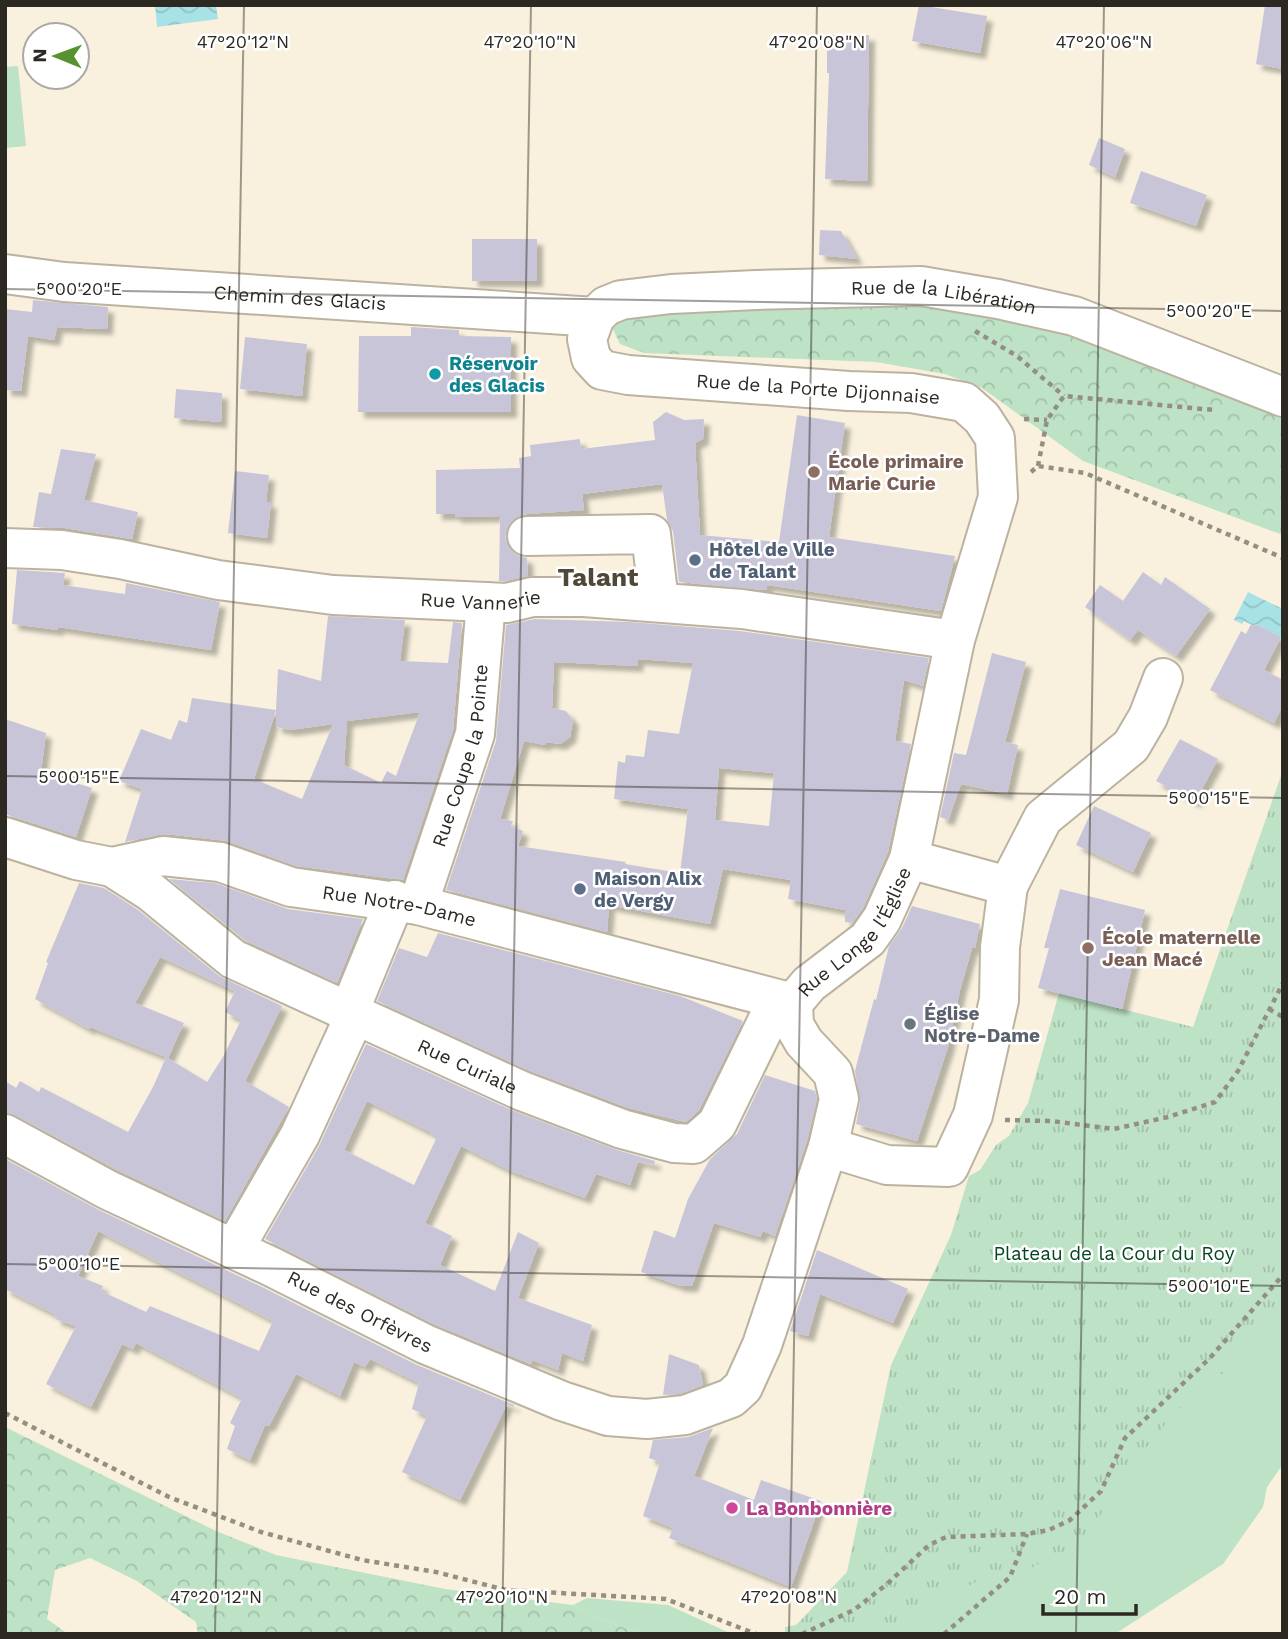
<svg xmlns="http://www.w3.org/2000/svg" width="1288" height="1639" viewBox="0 0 1288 1639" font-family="'Work Sans',sans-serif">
  <defs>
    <pattern id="forest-crowns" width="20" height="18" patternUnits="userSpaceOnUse" patternTransform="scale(1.75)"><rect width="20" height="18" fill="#bde2c5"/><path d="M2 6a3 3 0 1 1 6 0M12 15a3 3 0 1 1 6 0" fill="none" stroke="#a3c2a9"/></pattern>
    <pattern id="park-tufts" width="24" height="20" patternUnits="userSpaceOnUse" patternTransform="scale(1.75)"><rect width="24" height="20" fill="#bde2c5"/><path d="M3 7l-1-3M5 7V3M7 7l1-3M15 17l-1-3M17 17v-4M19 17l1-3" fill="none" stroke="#a3c2a9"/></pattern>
    <pattern id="water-waves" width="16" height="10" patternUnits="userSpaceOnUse" patternTransform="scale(1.75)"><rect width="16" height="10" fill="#a8e2e6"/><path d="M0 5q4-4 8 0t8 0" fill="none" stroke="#91c2c5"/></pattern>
    <filter id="shadow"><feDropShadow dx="6" dy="6" stdDeviation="2" flood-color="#0004"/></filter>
  </defs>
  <rect width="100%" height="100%" fill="#f9f1de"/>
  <path fill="#bde2c5" d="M18,66L26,146L5,148V67Z
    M1283,1286V1464L1267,1487L1263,1507L1223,1564L1115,1634H822L1126,1453Z
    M587,1598L668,1605L732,1634H643L602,1620L573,1605Z"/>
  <path fill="url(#forest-crowns)" d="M855,301L987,311L1069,329L1283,413V535L1083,461L982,388L945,374L876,362L644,353L620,344L612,327L627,315Z
    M5,1427L216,1531L276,1555L445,1589L573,1605L602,1620L643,1634H198L196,1622L137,1581L90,1558L55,1570L47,1619L68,1634H5Z"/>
  <path fill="url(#park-tufts)" d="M1283,770V1304L1251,1331L1226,1371L1189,1397L1156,1435L1120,1482L1086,1540L995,1586L986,1576L945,1600L907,1634H785V1627L796,1625L847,1572L891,1365L951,1235L969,1176L980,1170L996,1145L1009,1136L1028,1103L1059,993L1193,1027Z"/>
  <path fill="url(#water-waves)" d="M155,5H216L218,19L157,27Z
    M1248,592L1283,609L1281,637L1256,624L1254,626L1244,621L1242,624L1234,620Z"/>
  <path fill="#c9c5d9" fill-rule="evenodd" filter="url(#shadow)" d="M919,5L987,16L980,53L912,41Z
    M1265,5H1283V69L1256,64Z
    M827,35H869L867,181L825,179L829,73H827Z
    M1099,138L1125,149L1115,177L1089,165Z
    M1141,171L1207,195L1196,226L1130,203Z
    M820,230L841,231L857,259L819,255Z
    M472,239H537V281H472Z
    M33,300L108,307L107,329L57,327L54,340L28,336L21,391L5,390V309L32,312Z
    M411,327L459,330V336L511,337V412H358L359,336H411Z
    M245,337L307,344L302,396L240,389Z
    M176,389L222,393L221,422L174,418Z
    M666,412L684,420L704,419L703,439L695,443L700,535L779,542L797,415L845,423L829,537L955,556L941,611L767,585L766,590L679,582L673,531L667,520L662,484L582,494L584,510L527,514L515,518L508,526L505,537L509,548L516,555L527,558L528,576L505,581H499L500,516L455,517V514H436V470L520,468L519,458L531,456L530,445L580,439L581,449L655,440L653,422Z
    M61,449L96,454L84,500L138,512L132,539L65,528L33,527L39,492L51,494Z
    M235,471L269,475L266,502H271L267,538L228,533Z
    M17,570L65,573L63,585L125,594L126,583L220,602L211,650L58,627V630L12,624Z
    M1143,572L1161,585L1165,577L1210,609L1176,656L1138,630L1130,640L1085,607L1100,585L1123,601Z
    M328,616L405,620L400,661L448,663L453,622L462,623L453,730L403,880L296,866L227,841L175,835L176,834L158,835L125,842L142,789L119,781L141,729L171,740L179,720L187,723L192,698L276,710L278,669L321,681ZM276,710V727L290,730L333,724L302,799L254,779ZM420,712L396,776L387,771L381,783L344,765L347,721Z
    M535,619L630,622L740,631L929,658L923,686L904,680L895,741L911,744L888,852L863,908L852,923L845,922V910L788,899L791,880L723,869L710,924L609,905L607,932L446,890L496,741L506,625ZM638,659L693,663L679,734L648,730L644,757L626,755L625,763L618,761L614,799L688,809L680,873L625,864L626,862L518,846L523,831L511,826L513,821L500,819L524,741L545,745L546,742L560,744L570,737L573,720L566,711L552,708L554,662L637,666ZM719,768L774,773L769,826L715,820Z
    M1251,624L1254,626L1256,624L1281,637L1264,670L1283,680V705L1274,723L1210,690L1241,631L1246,634Z
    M992,653L1026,662L1005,742L1018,745L1007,794L961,784L948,820L940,817L954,753L966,755Z
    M5,719L46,733L40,780L44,773L92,788L76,837L5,814Z
    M1180,739L1218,759L1195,802L1156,781Z
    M1094,806L1151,833L1133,872L1076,845Z
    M169,879L215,883L288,909L363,919L337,983L245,940Z
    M79,883L104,888L138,910L219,976L282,1006L245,1081L289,1107L225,1221L118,1170L15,1115L5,1112V1081L16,1088L20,1081L39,1092L41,1087L128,1132L154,1085L166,1057L207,1082L224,1055L241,1020L225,1012L235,991L160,957L135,1003L184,1023L168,1058L90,1027L89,1029L35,999L48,963L46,962Z
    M1060,889L1145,910L1122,1009L1038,988L1049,948H1044Z
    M912,906L980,924L975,948H972L960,990L948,1047L917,1141L856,1124L860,1103L855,1071L858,1059L874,999L876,1000L889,946L902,928Z
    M438,933L680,996L743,1021L699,1110L686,1122L629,1108L530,1071L377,1001L399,948L427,957Z
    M366,1044L514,1111L614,1149L655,1161L654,1165L638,1161L630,1185L596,1174L585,1198L511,1171L461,1146L425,1223L452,1236L440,1265L495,1291L518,1232L539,1243L518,1298L592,1325L583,1361L562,1353L558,1370L532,1360L531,1364L434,1324L265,1239L319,1146ZM367,1101L432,1133L431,1136L436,1139L414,1185L344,1150Z
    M765,1075L815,1091L817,1099L807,1141L775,1236L763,1231L760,1237L714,1223L692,1286H681L641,1272L654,1230L675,1238L688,1199L710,1159L737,1134Z
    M5,1159L99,1210L262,1287L415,1364L514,1405L513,1407L507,1404L460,1500L402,1472L427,1416L412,1409L419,1383L370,1359L365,1367L354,1362L340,1396L296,1374L269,1426L265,1425L250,1460L227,1449L235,1426L230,1423L242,1398L136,1343L133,1349L122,1344L91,1407L46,1384L76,1326L55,1319L56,1315L5,1289ZM98,1231L273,1321L259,1351L150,1306L146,1312L101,1291L103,1286L78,1276Z
    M817,1250L908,1289L893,1323L820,1294L808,1336L790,1331Z
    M669,1354L699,1365L703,1385L680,1394L663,1395Z
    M713,1428L694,1476L754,1500L761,1480L821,1501L791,1587L669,1538L673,1528L643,1516L660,1462L649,1458L653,1440L688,1437Z"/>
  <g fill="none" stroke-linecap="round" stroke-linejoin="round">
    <g stroke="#bbb2a0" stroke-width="42">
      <g id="minor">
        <path id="s1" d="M5,274L64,282L595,317"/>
        <path d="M527,536L651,534L659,602"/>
        <path id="s2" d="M5,548L62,550L120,559L218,580L333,595L507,603L532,597H584L742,609L955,640"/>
        <path id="s3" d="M5,837L76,860L112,867L163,856L220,862L291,887L418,905L793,1003"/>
        <path id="s4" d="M112,867L151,892L233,959L522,1091L622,1129L674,1143L694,1144L717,1124L777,1001"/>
        <path d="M1008,886L1043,818L1131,746L1148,717L1163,678"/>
        <path id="s5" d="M418,905L475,734L486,602"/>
        <path d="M349,1012L395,900"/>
        <path id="s6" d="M5,1134L108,1190L272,1267L425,1344L562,1401L608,1416L647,1419L685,1415L731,1398L743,1387L762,1345L828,1147L839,1099L833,1073L804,1042L794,1025L793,1003L809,984L868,939L882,919L909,859L955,640L998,497L995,438L982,418L964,402L911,393L849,391L628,375L602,370L591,358L587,339L595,317L606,306L621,300L671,294L756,290L921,286L998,299L1074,316L1283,397"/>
        <path d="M828,1147L887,1165L949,1167L973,1115L999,1000L1000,947L1008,886L909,859"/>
        <path d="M234,1249L300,1135L355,1015"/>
      </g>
    </g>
    <path stroke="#958f82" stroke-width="4.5" stroke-dasharray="5 5" stroke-linecap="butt" d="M975,331L1017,356L1064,396
      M1024,419L1047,420
      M1038,466L1047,420L1064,396L1214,410
      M1031,472L1038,466L1085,473L1283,558
      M1269,1009L1283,1017
      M1005,1120L1051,1121L1114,1129L1168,1117L1215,1102L1238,1071L1283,983
      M5,1413L169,1497L261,1532L362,1560L436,1572L506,1590L666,1599L756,1634
      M802,1634L854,1610L887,1584L929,1545L946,1537L1027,1534L1049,1530L1070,1520L1101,1491L1125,1438L1210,1358L1283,1275
      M944,1634L1010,1577L1027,1534"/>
    <use href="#minor" stroke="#fff" stroke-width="38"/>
  </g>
  <path fill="none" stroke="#2c2922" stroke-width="2" stroke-opacity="0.45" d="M5,289L1283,311M5,776L1283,798M5,1264L1283,1286M215,1634L244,5M502,1634L531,5M789,1634L817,5M1076,1634L1104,5"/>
  <circle fill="#0f9aa8" stroke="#fff" stroke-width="2.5" cx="435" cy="374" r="7"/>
  <g fill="#8d6e63" stroke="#fff" stroke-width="2.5">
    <circle cx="814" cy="472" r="7"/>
    <circle cx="1088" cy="948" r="7"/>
  </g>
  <g fill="#5c6f8a" stroke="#fff" stroke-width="2.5">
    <circle cx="695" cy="560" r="7"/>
    <circle cx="580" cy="889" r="7"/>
  </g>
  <circle fill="#6b7280" stroke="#fff" stroke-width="2.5" cx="910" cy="1024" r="7"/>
  <circle fill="#d1479c" stroke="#fff" stroke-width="2.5" cx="732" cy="1508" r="7"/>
  <g text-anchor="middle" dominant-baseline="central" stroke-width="5" stroke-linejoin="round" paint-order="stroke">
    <g font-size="19" fill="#2c2922" stroke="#fff">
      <text stroke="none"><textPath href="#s1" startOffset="296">Chemin des Glacis</textPath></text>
      <text stroke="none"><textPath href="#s6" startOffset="2672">Rue de la Libération</textPath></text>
      <text transform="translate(818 389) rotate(4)">Rue de la Porte Dijonnaise</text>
      <text stroke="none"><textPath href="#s2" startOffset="480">Rue Vannerie</textPath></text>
      <text stroke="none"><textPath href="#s5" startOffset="156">Rue Coupe la Pointe</textPath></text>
      <text stroke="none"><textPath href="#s3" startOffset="406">Rue Notre-Dame</textPath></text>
      <text stroke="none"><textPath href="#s6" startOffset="1320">Rue Longe l'Église</textPath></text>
      <text stroke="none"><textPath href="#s4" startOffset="410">Rue Curiale</textPath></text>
      <text stroke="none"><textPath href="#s6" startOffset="397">Rue des Orfèvres</textPath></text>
    </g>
    <g font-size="19" font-weight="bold" fill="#0d838f" stroke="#fff" text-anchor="start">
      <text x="449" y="363">Réservoir<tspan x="449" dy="22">des Glacis</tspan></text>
    </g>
    <g font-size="19" font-weight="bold" fill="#785e54" stroke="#fff" text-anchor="start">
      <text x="828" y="461">École primaire<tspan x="828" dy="22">Marie Curie</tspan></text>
      <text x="1102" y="937">École maternelle<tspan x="1102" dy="22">Jean Macé</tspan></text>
    </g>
    <g font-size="19" font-weight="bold" fill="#4e5e75" stroke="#fff" text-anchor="start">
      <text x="709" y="549">Hôtel de Ville<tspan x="709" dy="22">de Talant</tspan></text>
      <text x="594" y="878">Maison Alix<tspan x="594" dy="22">de Vergy</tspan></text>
    </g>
    <g font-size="19" font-weight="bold" fill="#5b616d" stroke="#fff" text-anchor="start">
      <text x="924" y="1013">Église<tspan x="924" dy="22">Notre-Dame</tspan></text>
    </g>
    <g font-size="19" fill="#034620" stroke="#fff">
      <text x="1114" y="1253">Plateau de la Cour du Roy</text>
    </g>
    <g font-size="19" font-weight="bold" fill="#b23c85" stroke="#fff" text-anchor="start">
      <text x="746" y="1508">La Bonbonnière</text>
    </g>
    <g font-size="26" font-weight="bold" fill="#4f4738" stroke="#fff">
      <text x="598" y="577">Talant</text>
    </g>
  </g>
  <g font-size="18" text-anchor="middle" fill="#2c2922" stroke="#fff" stroke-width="5" stroke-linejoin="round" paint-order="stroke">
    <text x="243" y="48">47°20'12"N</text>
    <text x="530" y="48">47°20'10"N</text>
    <text x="817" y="48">47°20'08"N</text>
    <text x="1104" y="48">47°20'06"N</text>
    <text x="79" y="295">5°00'20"E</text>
    <text x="1209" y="317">5°00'20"E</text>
    <text x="79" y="783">5°00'15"E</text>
    <text x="1209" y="804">5°00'15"E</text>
    <text x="79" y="1270">5°00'10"E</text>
    <text x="1209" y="1292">5°00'10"E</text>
    <text x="216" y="1603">47°20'12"N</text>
    <text x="502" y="1603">47°20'10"N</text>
    <text x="789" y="1603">47°20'08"N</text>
  </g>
  <rect width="1288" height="1639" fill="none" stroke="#2c2922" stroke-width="14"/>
  <g transform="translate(56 56) rotate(271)"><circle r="33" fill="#ffffff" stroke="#aba9a7" stroke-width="2"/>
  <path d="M0-5L12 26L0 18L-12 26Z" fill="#579230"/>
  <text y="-10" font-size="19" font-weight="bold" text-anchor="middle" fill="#2c2922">N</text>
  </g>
  <path d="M1043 1604v10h93v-10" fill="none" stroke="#2c2922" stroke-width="3.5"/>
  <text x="1054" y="1604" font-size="21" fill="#2c2922" stroke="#ffffff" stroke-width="5" paint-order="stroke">20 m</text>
</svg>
